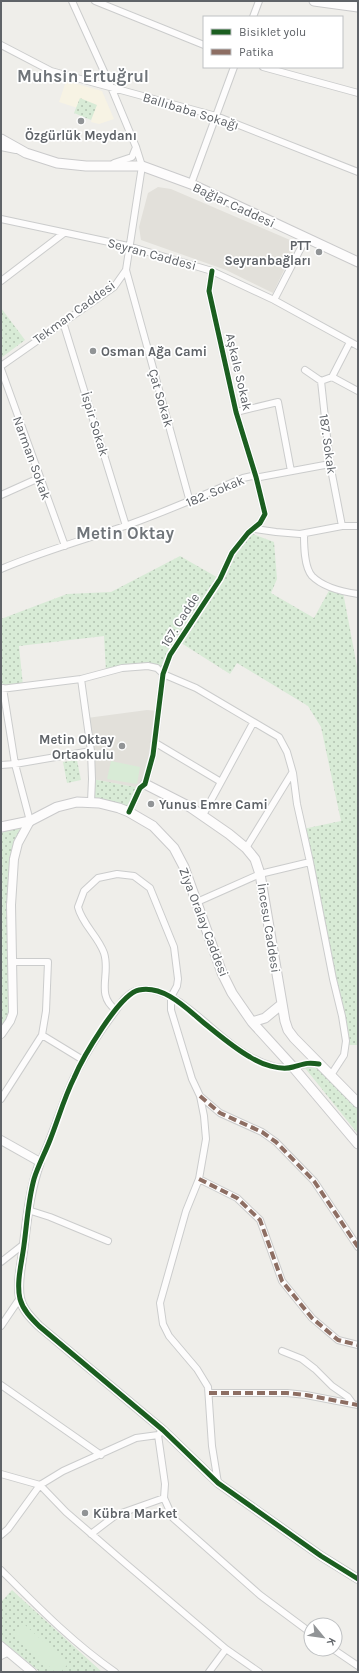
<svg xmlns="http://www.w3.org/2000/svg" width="359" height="1673" viewBox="0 0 359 1673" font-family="Karla,sans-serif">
  <defs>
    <pattern id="green-dots" width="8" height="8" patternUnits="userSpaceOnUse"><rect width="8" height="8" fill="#d8ebd6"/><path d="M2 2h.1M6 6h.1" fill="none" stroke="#b2c2b1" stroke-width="1.8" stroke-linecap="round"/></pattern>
  </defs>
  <rect width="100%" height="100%" fill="#efeeea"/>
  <path fill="#f7f3e4" d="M66,81L102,91L114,119L99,124L91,122L93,113L59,102Z"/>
  <path fill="#e2e0da" d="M158,187L171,189L297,243L273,293L226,270L141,240L139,227L148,193Z
    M147,710L159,711L145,784L140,788L92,779L87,718Z"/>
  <path fill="url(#green-dots)" d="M80,98L97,105L91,120L74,113Z
    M1,308L25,340L1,358Z
    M253,534L274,542L277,579L271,593L314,618L331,587L343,592L358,672V1045H345L303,829L341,821L321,727L308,706L237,663L230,674L178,641L163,674L157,668L106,672L104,636L19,646L23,686L1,689V619L67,594L111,592L180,556L220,579L232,553Z
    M77,760L81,780L67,783L63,762Z
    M92,779L140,788L129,812L91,802Z
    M30,821L14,859L13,1002L1,1034V827Z
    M307,1066L322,1070L358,1109V1134L305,1068Z
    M12,1590L102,1672H40L1,1640V1602Z"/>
  <path fill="#d8ebd6" d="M111,761L140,767L137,784L107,779Z
    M23,1623L68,1664L61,1672H55L14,1634Z"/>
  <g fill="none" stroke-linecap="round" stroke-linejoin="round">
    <g stroke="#cbcccc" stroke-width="8">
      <path id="minor" d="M95,1L204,45
        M253,17L259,1
        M1,45L51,71L216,116L358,172
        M263,67L358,93
        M114,163L132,157L136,147
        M191,184L234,67
        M1,219L128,246L212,271L274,300L358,346
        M126,270L190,502
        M1,281L64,233
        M274,300L306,238
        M63,322L126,526
        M1,366L114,287L126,270L142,166L136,147L111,87L72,1
        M1,369L65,546
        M305,370L321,381L330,464L342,526
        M332,377L350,342
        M321,381L332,377L358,391
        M236,412L278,402L291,471
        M1,495L39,478
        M255,529L276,532L300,534L342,526H358
        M304,534C304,545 304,567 312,576C323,587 343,592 358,594
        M1,569C41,552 83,540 125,526C165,512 204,495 243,478L252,476L260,477L330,464
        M81,679L122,668L148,666L157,668L163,674L196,688L279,737L287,752L293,773L297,804L310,862L333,979L342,1016L346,1041L344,1055L331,1075
        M3,688L15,764L30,821
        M1,689L81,679L91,751L92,779L91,802
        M154,742L221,782L203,815
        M1,765L15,764L91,751
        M221,782L253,723
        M129,812L140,788L145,784L153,755L163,674L170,655L220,579L232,553L248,533L260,523L265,514L256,477L236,412L209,291L212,271
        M246,848L292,773
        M197,902L260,874L310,862
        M116,1010C95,995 111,974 104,953C98,936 82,924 78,907L84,891L98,878L117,874L134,876L150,888L174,947L178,979L177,986L171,997V1010L192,1079L200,1096L204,1116L206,1139L199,1179L186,1211L160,1303L163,1324L169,1336L197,1369L208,1387L212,1446L218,1483
        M42,1035L83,1060
        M200,1096L220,1113L262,1132L276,1142L314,1181L358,1247
        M1,1099L42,1035L46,1011L48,962H12
        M40,1162C53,1134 61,1105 74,1077C85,1055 99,1033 114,1013C120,1005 125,995 135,991C152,985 171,996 185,1006C214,1027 239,1058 275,1067C292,1071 302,1061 319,1064
        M199,1179L237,1198L260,1220L282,1281L312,1318L338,1340L358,1345
        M28,1210L50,1217L108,1241
        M1,1262L24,1244
        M1,1326L20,1298
        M282,1351L302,1359L315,1369L332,1386L348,1397L353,1404
        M1,1385L101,1455
        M209,1393H287L306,1395L358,1405
        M163,1430L158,1435L165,1484L164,1498L173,1518L260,1595L311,1633
        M1,1474L40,1485L66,1512L125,1563L226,1649L259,1672
        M91,1534L116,1515L164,1498
        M1,1535L8,1529L40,1485L63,1471L136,1438L158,1435
        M1,1570C37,1606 73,1643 115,1672
        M333,1649L358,1666
        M1,1656L9,1652
        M209,1672L226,1649"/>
    </g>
    <g stroke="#cbcccc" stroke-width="10">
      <path id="tertiary" d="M1,146L16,149
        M1,1034L10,1021L13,1013L11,905L14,859L18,843L30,821
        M1,1140L40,1162C29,1193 27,1220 23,1252C21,1267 17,1284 20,1298C22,1309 31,1318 39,1326L163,1430L218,1483L321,1556L358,1579
        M1,1646L32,1672"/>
    </g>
    <g stroke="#cacacb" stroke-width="11">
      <path id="secondary" d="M314,1L358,7
        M1,139L26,153L57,163L86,166H142L191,184L358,262
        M145,784L190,807L229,834L246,848L255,859L260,874L285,1021L288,1030L294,1038L358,1103
        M1,827L30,821L57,807L77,802L99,803L119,808L129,812L153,826L174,848L184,867L222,973L232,993L252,1022L293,1067L358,1144
        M252,1022L265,1018L282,1004"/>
    </g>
    <use href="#minor" stroke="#fdfcfc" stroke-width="6"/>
    <use href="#tertiary" stroke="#fdfcfc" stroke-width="8"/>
    <use href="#secondary" stroke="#fdfcfc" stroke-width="9"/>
    <path stroke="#8d6e63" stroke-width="4" stroke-dasharray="8 4" stroke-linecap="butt" d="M200,1096L220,1113L262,1132L276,1142L314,1181L358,1247
      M199,1179L237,1198L260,1220L282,1281L312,1318L338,1340L358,1345
      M209,1393H287L306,1395L358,1405"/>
    <g stroke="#fff" stroke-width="8">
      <path id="cycleway" d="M129,812L140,788L145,784L153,755L163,674L170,655L220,579L232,553L248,533L260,523L265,514L256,477L236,412L209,291L212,271
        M319,1064C307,1062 304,1064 293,1067C280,1071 261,1064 250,1057C234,1048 219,1035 204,1023C186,1008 164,985 139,990C119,994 82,1059 74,1078C64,1098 58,1120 50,1140C45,1153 38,1166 34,1179C28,1201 27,1223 24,1245C22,1262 16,1282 20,1299C23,1310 31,1318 39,1326L163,1430L218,1483L321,1556L358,1579"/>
    </g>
    <use href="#cycleway" stroke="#1b5e20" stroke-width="5"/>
  </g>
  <g fill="#919496" stroke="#fff" stroke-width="1.5">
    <circle cx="81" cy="121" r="4"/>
    <circle cx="319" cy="252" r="4"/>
    <circle cx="93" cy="351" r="4"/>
    <circle cx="122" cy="746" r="4"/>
    <circle cx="151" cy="804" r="4"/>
    <circle cx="85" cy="1513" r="4"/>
  </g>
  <g text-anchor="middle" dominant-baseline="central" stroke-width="3.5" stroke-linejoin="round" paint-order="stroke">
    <g font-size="13" fill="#5f6368" stroke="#fff">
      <text transform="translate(191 111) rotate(17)">Ballıbaba Sokağı</text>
      <text transform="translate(234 205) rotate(25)">Bağlar Caddesi</text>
      <text transform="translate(152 254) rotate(15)">Seyran Caddesi</text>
      <text transform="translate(74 312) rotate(-36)">Tekman Caddesi</text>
      <text transform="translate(239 372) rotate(77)">Aşkale Sokak</text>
      <text transform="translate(161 398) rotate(74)">Çat Sokak</text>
      <text transform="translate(95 424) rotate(73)">İspir Sokak</text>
      <text transform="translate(328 444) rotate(82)">187. Sokak</text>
      <text transform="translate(32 458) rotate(70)">Narman Sokak</text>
      <text transform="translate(215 491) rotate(-23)">182. Sokak</text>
      <text transform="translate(180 620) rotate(-58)">167. Cadde</text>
      <text transform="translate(204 922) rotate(69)">Ziya Oralay Caddesi</text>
      <text transform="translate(269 928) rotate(81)">İncesu Caddesi</text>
    </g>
    <g font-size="13" font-weight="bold" fill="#5f6368" stroke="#fff" text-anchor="start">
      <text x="81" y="135" text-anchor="middle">Özgürlük Meydanı</text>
      <text x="311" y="245" text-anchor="end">PTT<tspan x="311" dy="15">Seyranbağları</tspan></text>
      <text x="101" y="351">Osman Ağa Cami</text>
      <text x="114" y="739" text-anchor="end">Metin Oktay<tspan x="114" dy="15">Ortaokulu</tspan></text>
      <text x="159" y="804">Yunus Emre Cami</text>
      <text x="93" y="1513">Kübra Market</text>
    </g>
    <g font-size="17" font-weight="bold" fill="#70757a" stroke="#fff">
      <text x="83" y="76">Muhsin Ertuğrul</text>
      <text x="125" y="533">Metin Oktay</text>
    </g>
  </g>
  <rect width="359" height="1673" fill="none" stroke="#5f6368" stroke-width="4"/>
  <rect x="203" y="16" width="140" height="52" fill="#ffffff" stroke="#bfc1c3"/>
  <rect x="211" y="29" width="20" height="6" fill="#1b5e20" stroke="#bfc1c3"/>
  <text x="239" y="36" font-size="12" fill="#5f6368">Bisiklet yolu</text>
  <rect x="211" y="49" width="20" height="6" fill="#8d6e63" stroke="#bfc1c3"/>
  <text x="239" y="56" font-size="12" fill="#5f6368">Patika</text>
  <g transform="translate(323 1637) rotate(119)"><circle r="19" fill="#ffffff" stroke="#bfc1c3"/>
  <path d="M0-3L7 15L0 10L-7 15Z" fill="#919496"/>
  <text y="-6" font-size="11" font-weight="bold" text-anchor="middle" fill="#5f6368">K</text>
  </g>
</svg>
